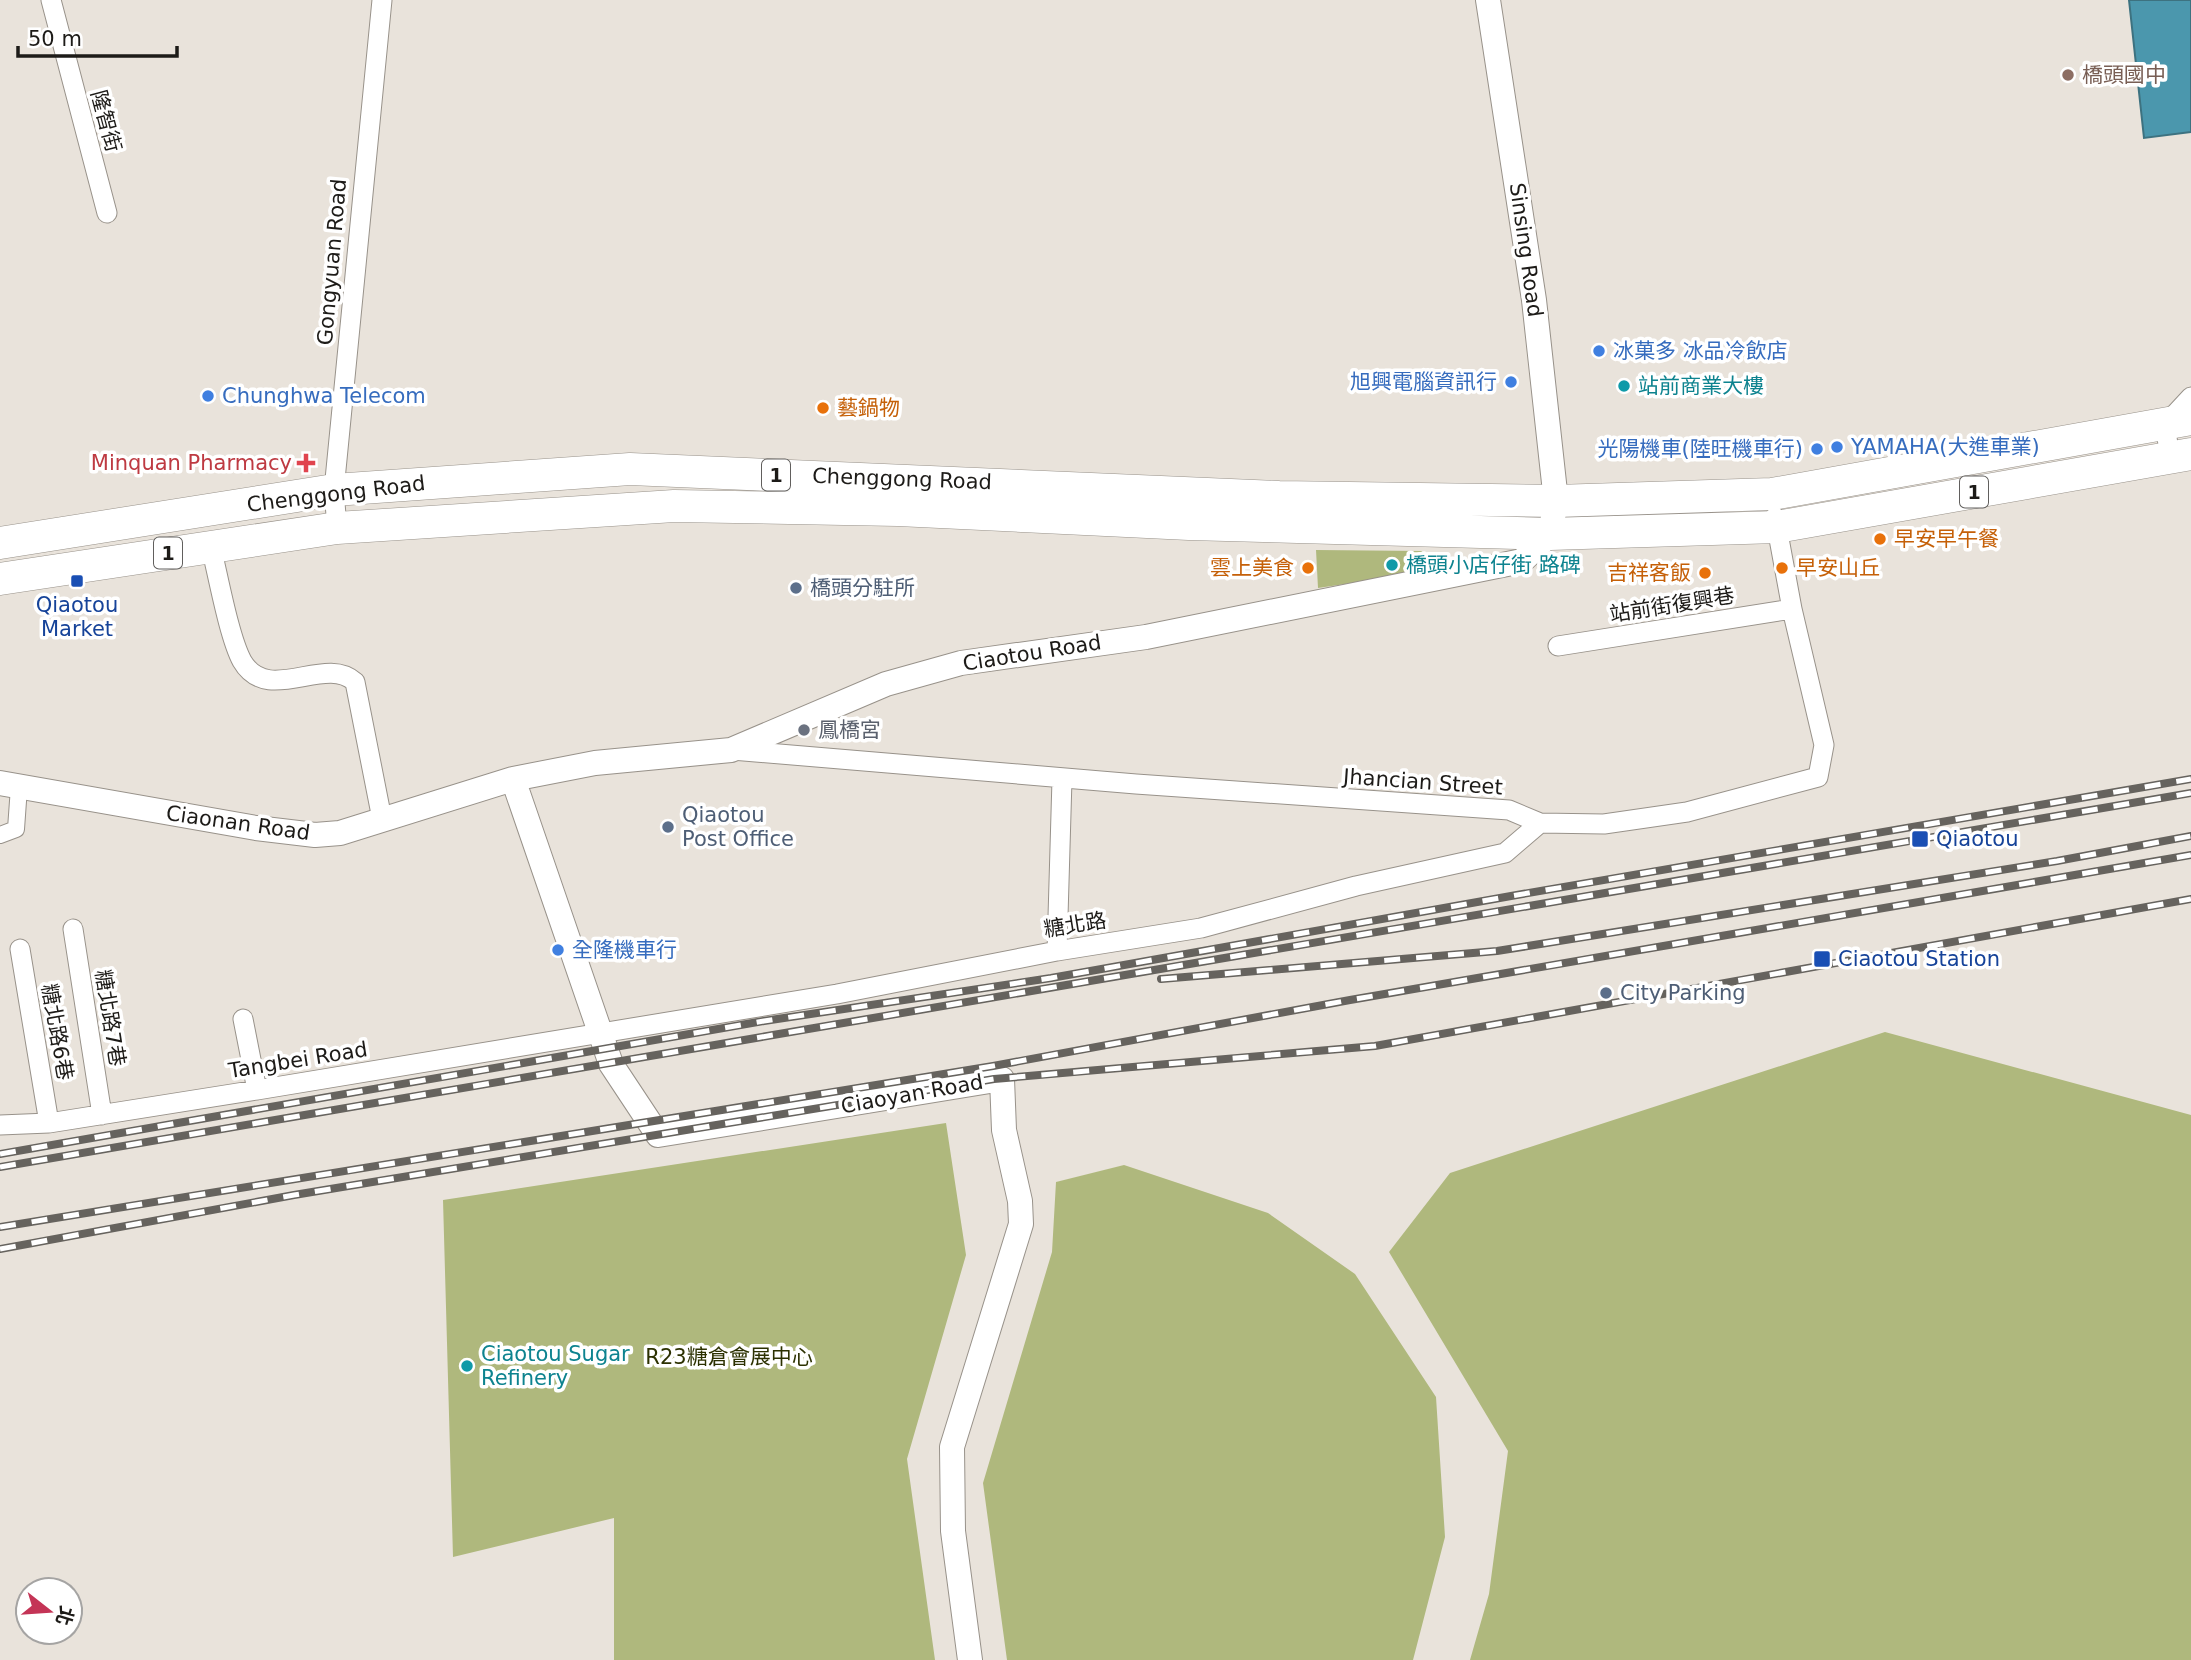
<svg xmlns="http://www.w3.org/2000/svg" width="2191" height="1660" viewBox="0 0 2191 1660" font-family="'DejaVu Sans','Noto Sans TC',sans-serif">
  <rect width="100%" height="100%" fill="#e9e3db"/>
  <path fill="#afb87d" d="M1316,550L1422,551L1420,573L1318,588Z
    M1885,1032L2191,1115V1660H1470L1489,1594L1508,1451L1389,1252L1450,1173Z
    M946,1123L966,1255L907,1459L935,1660H614V1518L453,1557L443,1200Z
    M1124,1165L1268,1213L1355,1274L1436,1397L1445,1537L1413,1660H1007L983,1483L1052,1252L1056,1182Z"/>
  <path fill="#4b97ad" stroke="#3d7280" stroke-width="2" d="M2129,0H2191V132L2144,138Z"/>
  <g fill="none" stroke-linecap="round" stroke-linejoin="round">
    <g stroke="#98928a" stroke-width="18">
      <path id="pedestrian" d="M0,835L16,829L19,787"/>
    </g>
    <g stroke="#98928a" stroke-width="21">
      <path id="minor" d="M51,0L107,213
        M2170,457L2165,425L2191,397
        M337,528L334,490L382,0
        M211,547C218,575 229,637 242,661C268,706 325,654 355,682L382,819
        M1558,646L1792,609
        M732,750L1136,784L1509,810L1540,823L1604,824L1687,812L1818,777L1824,745L1792,609L1775,517
        M73,929L102,1115
        M20,949L49,1123
        M1057,951L1062,779
        M243,1019L257,1090
        M0,1125L49,1123L257,1090L837,994L1057,951L1201,928L1356,886L1505,853L1540,823"/>
    </g>
    <g stroke="#98928a" stroke-width="26">
      <path id="tertiary" d="M513,779L611,1064L658,1135L1002,1079L1004,1130L1020,1201L1021,1224L952,1447L953,1531L970,1660
        M0,783L256,828L315,835L340,833L513,779L595,763L731,750L886,684L961,663L1146,637L1522,561L1550,534L1556,501L1534,300L1488,0"/>
    </g>
    <g stroke="#98928a" stroke-width="33">
      <path id="primary" d="M0,543L334,490L630,469L1279,497L1556,501L1772,494L2191,419
        M0,579L337,528L674,506L898,510L1189,524L1550,534L1777,527L2191,454"/>
    </g>
    <use href="#pedestrian" stroke="#fff" stroke-width="16"/>
    <use href="#minor" stroke="#fff" stroke-width="19"/>
    <use href="#tertiary" stroke="#fff" stroke-width="24"/>
    <use href="#primary" stroke="#fff" stroke-width="32"/>
    <g stroke="#66635e" stroke-width="8">
      <path id="rail" d="M1161,979L1497,951L2057,861L2191,836
        M0,1154L764,1021L1051,978L1511,896L2191,779
        M0,1167L2191,793
        M0,1227L993,1066L1350,1000L2191,855
        M0,1249L294,1195L994,1079L1375,1046L2191,899"/>
    </g>
    <use href="#rail" stroke="#fff" stroke-width="5" stroke-dasharray="16" stroke-linecap="butt"/>
  </g>
  <circle fill="#8d6e63" stroke="#fff" stroke-width="2.5" cx="2068" cy="75" r="7"/>
  <g fill="#3f7fe0" stroke="#fff" stroke-width="2.5">
    <circle cx="1599" cy="351" r="7"/>
    <circle cx="1511" cy="382" r="7"/>
    <circle cx="208" cy="396" r="7"/>
    <circle cx="1837" cy="447" r="7"/>
    <circle cx="1817" cy="449" r="7"/>
    <circle cx="558" cy="950" r="7"/>
  </g>
  <g fill="#0f9aa8" stroke="#fff" stroke-width="2.5">
    <circle cx="1624" cy="386" r="7"/>
    <circle cx="1392" cy="565" r="7"/>
    <circle cx="467" cy="1366" r="7"/>
  </g>
  <g fill="#e8710a" stroke="#fff" stroke-width="2.5">
    <circle cx="823" cy="408" r="7"/>
    <circle cx="1880" cy="539" r="7"/>
    <circle cx="1308" cy="568" r="7"/>
    <circle cx="1782" cy="568" r="7"/>
    <circle cx="1705" cy="573" r="7"/>
  </g>
  <path fill="#e0444e" stroke="#fff" stroke-width="2.5" d="M302.5 452.5h7v7h7v7h-7v7h-7v-7h-7v-7h7z"/>
  <g fill="#1a4fb4" stroke="#fff" stroke-width="2.5">
    <rect x="70" y="574" width="14" height="14" rx="3.5"/>
    <rect x="1911" y="830" width="18" height="18" rx="3.5"/>
    <rect x="1813" y="950" width="18" height="18" rx="3.5"/>
  </g>
  <g fill="#5c6f8a" stroke="#fff" stroke-width="2.5">
    <circle cx="796" cy="588" r="7"/>
    <circle cx="668" cy="827" r="7"/>
    <circle cx="1606" cy="993" r="7"/>
  </g>
  <circle fill="#6b7280" stroke="#fff" stroke-width="2.5" cx="804" cy="730" r="7"/>
  <g text-anchor="middle" dominant-baseline="central" stroke-width="7" stroke-linejoin="round" paint-order="stroke">
    <g fill="#fff" stroke="#615f5d" stroke-width="2">
      <rect x="762" y="459.5" width="28" height="31" rx="5"/>
      <rect x="1960" y="476.5" width="28" height="31" rx="5"/>
      <rect x="154" y="537.5" width="28" height="31" rx="5"/>
    </g>
    <g font-size="19" font-weight="bold" fill="#1d1b18">
      <text x="776" y="475">1</text>
      <text x="1974" y="492">1</text>
      <text x="168" y="553">1</text>
    </g>
    <g font-size="21" fill="#785e54" stroke="#fff" text-anchor="start">
      <text x="2082" y="75">橋頭國中</text>
    </g>
    <g font-size="21" fill="#1d1b18" stroke="#fff">
      <text transform="translate(106 121) rotate(75)">隆智街</text>
      <text transform="translate(1526 250) rotate(82)">Sinsing Road</text>
      <text transform="translate(332 262) rotate(-85)">Gongyuan Road</text>
      <text transform="translate(902 479) rotate(2)">Chenggong Road</text>
      <text transform="translate(336 494) rotate(-7)">Chenggong Road</text>
      <text transform="translate(1672 605) rotate(-9)">站前街復興巷</text>
      <text transform="translate(1032 653) rotate(-9)">Ciaotou Road</text>
      <text transform="translate(1423 782) rotate(4)">Jhancian Street</text>
      <text transform="translate(238 823) rotate(8)">Ciaonan Road</text>
      <text transform="translate(1075 925) rotate(-9)">糖北路</text>
      <text transform="translate(110 1018) rotate(81)">糖北路7巷</text>
      <text transform="translate(57 1032) rotate(80)">糖北路6巷</text>
      <text transform="translate(298 1060) rotate(-9)">Tangbei Road</text>
      <text transform="translate(912 1094) rotate(-10)">Ciaoyan Road</text>
    </g>
    <g font-size="21" fill="#366cbe" stroke="#fff" text-anchor="start">
      <text x="1613" y="351">冰菓多 冰品冷飲店</text>
      <text x="1497" y="382" text-anchor="end">旭興電腦資訊行</text>
      <text x="222" y="396">Chunghwa Telecom</text>
      <text x="1851" y="447">YAMAHA(大進車業)</text>
      <text x="1803" y="449" text-anchor="end">光陽機車(陸旺機車行)</text>
      <text x="572" y="950">全隆機車行</text>
    </g>
    <g font-size="21" fill="#0d838f" stroke="#fff" text-anchor="start">
      <text x="1638" y="386">站前商業大樓</text>
      <text x="1406" y="565">橋頭小店仔街 路碑</text>
      <text x="481" y="1354">Ciaotou Sugar<tspan x="481" dy="24">Refinery</tspan></text>
    </g>
    <g font-size="21" fill="#c56008" stroke="#fff" text-anchor="start">
      <text x="837" y="408">藝鍋物</text>
      <text x="1894" y="539">早安早午餐</text>
      <text x="1294" y="568" text-anchor="end">雲上美食</text>
      <text x="1796" y="568">早安山丘</text>
      <text x="1691" y="573" text-anchor="end">吉祥客飯</text>
    </g>
    <g font-size="21" fill="#be3a42" stroke="#fff" text-anchor="end">
      <text x="292" y="463">Minquan Pharmacy</text>
    </g>
    <g font-size="21" fill="#4e5e75" stroke="#fff" text-anchor="start">
      <text x="810" y="588">橋頭分駐所</text>
      <text x="682" y="815">Qiaotou<tspan x="682" dy="24">Post Office</tspan></text>
      <text x="1620" y="993">City Parking</text>
    </g>
    <g font-size="21" fill="#164399" stroke="#fff" text-anchor="start">
      <text x="77" y="605" text-anchor="middle">Qiaotou<tspan x="77" dy="24">Market</tspan></text>
      <text x="1936" y="839">Qiaotou</text>
      <text x="1838" y="959">Ciaotou Station</text>
    </g>
    <g font-size="21" fill="#5b616d" stroke="#fff" text-anchor="start">
      <text x="818" y="730">鳳橋宮</text>
    </g>
    <g font-size="21" fill="#2c3101" stroke="#fff">
      <text x="729" y="1357">R23糖倉會展中心</text>
    </g>
  </g>
  <g transform="translate(49 1611) rotate(107)"><circle r="33" fill="#ffffff" stroke="#a5a4a3" stroke-width="2"/>
  <path d="M0-5L12 26L0 18L-12 26Z" fill="#c43456"/>
  <text y="-10" font-size="19" font-weight="bold" text-anchor="middle" fill="#1d1b18">北</text>
  </g>
  <path d="M18 46v10h159v-10" fill="none" stroke="#1d1b18" stroke-width="3.5"/>
  <text x="28" y="46" font-size="21" fill="#1d1b18" stroke="#ffffff" stroke-width="5" paint-order="stroke">50 m</text>
</svg>
